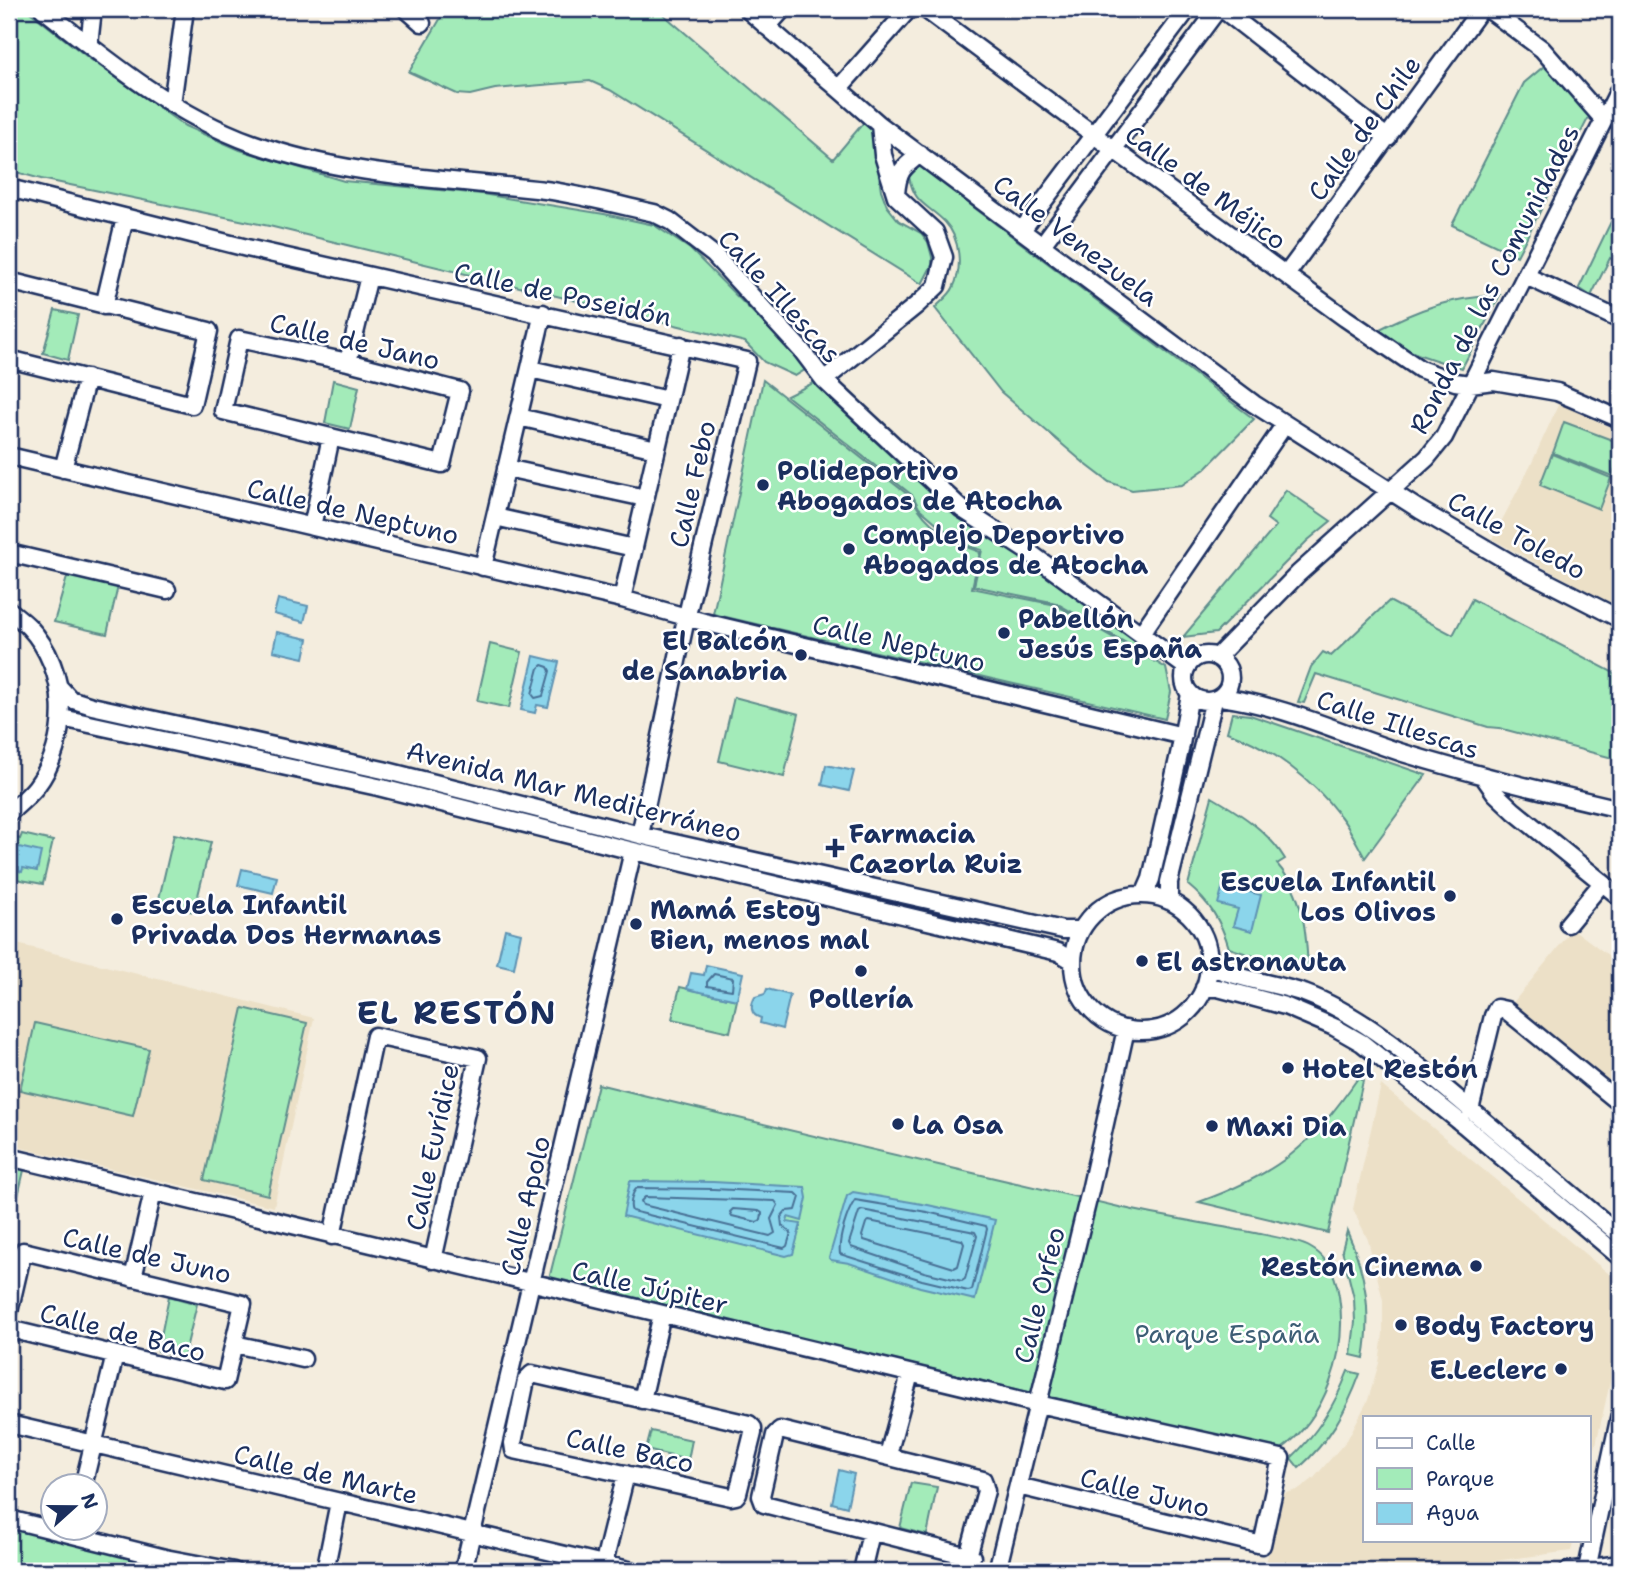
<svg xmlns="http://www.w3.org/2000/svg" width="1629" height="1580" viewBox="0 0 1629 1580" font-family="'Shantell Sans',sans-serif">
  <rect width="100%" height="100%" fill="#f4edde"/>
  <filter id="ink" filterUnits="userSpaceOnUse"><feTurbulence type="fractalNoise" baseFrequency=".0143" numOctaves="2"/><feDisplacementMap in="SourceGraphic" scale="14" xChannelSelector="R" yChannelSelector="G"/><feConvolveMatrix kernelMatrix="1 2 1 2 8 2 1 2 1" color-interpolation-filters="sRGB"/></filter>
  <g filter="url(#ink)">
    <path fill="#ece0c7" d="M1559,403L1620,432V609L1492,539L1530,467Z
      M1573,929L1620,964V1091L1512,1004Z
      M9,942L314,1018L274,1207L9,1145Z
      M1381,1085L1620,1283V1338L1589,1475V1417H1365V1540H1574L1571,1551L1418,1571H1264L1283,1494L1300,1489L1314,1478L1347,1440L1368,1400L1379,1363L1383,1334V1300L1368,1240L1353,1209Z"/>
    <path fill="#a3ebb9" stroke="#5f8d8c" stroke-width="2" d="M9,9H26L90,59L185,126L240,150L344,181L482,194L604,214L654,225L690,249L808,368L795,376L764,362L745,342L269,226L41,179L9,170Z
      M446,9H657L833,159L864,122L872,127L881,190L887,206L899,221L921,233L928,242L932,257V265L922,284L610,90L590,81L495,89L470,95L457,94L409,72Z
      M1549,62L1592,111L1517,256L1452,225L1524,83Z
      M919,166L1254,419L1205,469L1182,485L1132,490L1109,482L1084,463L1001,392L935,308C940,302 950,295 953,288C963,268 960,238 945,222C926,203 915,205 909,177Z
      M1620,203V263L1610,258L1591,296L1579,288Z
      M1500,295L1462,368C1431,359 1401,351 1376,331C1420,308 1449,298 1500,295Z
      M55,310L78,315L68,360L43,353Z
      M333,380L359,387L350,429L325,423Z
      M763,380L912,498C924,523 954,544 980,552L972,588L1056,605L1166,668L1171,692L1165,719L713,614Z
      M813,383L955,516L1034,565L1162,657L1158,661L1056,603L974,586L982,550L961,544L919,508L913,496L787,396Z
      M1564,422L1620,443V454L1612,476L1553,453Z
      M1552,454L1611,478L1599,509L1540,485Z
      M1286,490L1331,521L1307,541L1216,633L1183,637L1276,526L1267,519Z
      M68,574L118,586L107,634L54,622Z
      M1472,599L1620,676V760L1499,728L1488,727L1316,674L1304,703L1298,702L1311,667L1323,652L1331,656L1389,601L1453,635Z
      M490,644L522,652L509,708L477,701Z
      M734,697L799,714L784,777L719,761Z
      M1232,713L1250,715L1426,775L1365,858C1357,844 1350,828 1340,816C1312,779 1271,747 1227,732Z
      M1212,797C1241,814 1267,830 1285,859L1277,864C1304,894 1307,935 1308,974L1229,948C1221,921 1210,903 1188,885Z
      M22,834L53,841L43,884L16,879L17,873L9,871V836L20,839Z
      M174,834L211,842L194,912L158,903Z
      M680,987L737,1000L730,1032L672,1019Z
      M243,1008L307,1023L268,1195L204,1180Z
      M35,1023L149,1049L133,1116L20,1090Z
      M1358,1078L1363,1081L1328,1233L1199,1202C1279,1173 1310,1147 1358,1078Z
      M598,1084C771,1127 945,1166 1119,1207C1164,1217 1210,1224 1255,1233C1270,1236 1298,1240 1311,1248C1329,1258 1336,1276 1339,1296C1348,1352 1326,1418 1279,1451L549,1279Z
      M9,1162L25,1166L9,1235Z
      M1347,1231C1366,1273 1372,1312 1364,1358L1351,1355L1355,1322L1354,1298L1342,1250Z
      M169,1296L197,1304L184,1357L158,1351Z
      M1348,1371L1360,1374C1346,1412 1329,1441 1299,1468L1291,1458C1318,1433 1335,1405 1348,1371Z
      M651,1431L692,1440L688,1460L646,1450Z
      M911,1483L937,1487L927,1535L900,1528Z
      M9,1528L190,1571H9Z"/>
    <path fill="#8bd5eb" stroke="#5e93b3" stroke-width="2" d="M278,599L308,606L304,622L274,614Z
      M277,632L308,639L304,658L273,651Z
      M534,656L559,662L548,707L537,705L535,713L521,710Z
      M826,765L854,771L849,791L822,785Z
      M10,845L41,852L37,871L23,868L22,872L19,871V867L9,865Z
      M242,869L277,877L273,893L238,885Z
      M1223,885L1261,895L1252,931L1233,926L1238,909L1218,904Z
      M505,929L521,933L514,968L497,964Z
      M706,965L743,973L737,1000L687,989L691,973L704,975Z
      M767,989L790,995L782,1029L760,1023L761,1018C750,1015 750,1006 755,997L765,994Z
      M630,1181L713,1182L805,1187L807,1198L802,1221L788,1217L787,1222L801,1224L793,1254L786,1256L623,1216Z
      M853,1192L928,1205L995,1220L975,1300L920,1287L849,1263L831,1260L829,1258L847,1196Z
      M839,1470L854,1474L847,1507L832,1503Z"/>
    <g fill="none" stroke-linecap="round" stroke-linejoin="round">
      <path stroke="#487196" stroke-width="2" d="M542,665L548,667L550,671L543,696L535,698L532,694L539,668Z
        M714,974L733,978L732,990L707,986V982Z
        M637,1188L713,1189L796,1193L800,1197L796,1210L786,1211L781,1217L782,1226L791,1233L787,1246L784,1248L632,1211C629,1206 632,1192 637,1188Z
        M645,1197L775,1201L778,1205L771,1219L775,1233L770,1236L643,1205L641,1201Z
        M855,1200L927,1212L986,1226L987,1229L972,1290L968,1291L922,1280L840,1254C838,1239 847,1212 855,1200Z
        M733,1209L759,1211L762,1213L761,1220L757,1222L732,1216L730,1212Z
        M862,1210L975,1232L977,1236L965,1279L962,1281L924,1272L851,1247L849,1243L859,1212Z
        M869,1221L962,1240L964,1244L958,1266L954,1268L864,1240L862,1236L866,1223Z"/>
      <g stroke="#1b2f5e" stroke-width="21">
        <path id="minor" d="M43,9C107,60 174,115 252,143C347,177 446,179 545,190C582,195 619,205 654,213L670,221L714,255L802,351L824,380L962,509L1030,553L1186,667
          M406,9L422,23
          M747,9L880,125L1254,404L1420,510L1516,566L1620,619
          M925,9L1113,149L1345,318L1420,369L1455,382L1470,384L1494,381L1557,392L1620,419
          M1222,9L1388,138
          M1488,9L1542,49L1604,120
          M767,27L783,9
          M89,45L93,9
          M839,88L909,9
          M172,104L185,9
          M9,188L247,248L747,361L684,628L640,835
          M896,194C898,171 902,168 920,154
          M1022,230L1188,9
          M1042,245L1218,9
          M1286,275L1481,9
          M1526,276L1620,320
          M9,281L209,331L192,405L9,359
          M104,306L125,218
          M239,339L348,362L460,391L442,464L223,411Z
          M348,362L369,276
          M530,369L668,400
          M824,380L918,304L937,286L944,257L935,232L896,196L883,155L880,125
          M519,417L656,449
          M9,456L622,599L704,622L1183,736
          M506,468L645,498
          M63,469L87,378
          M495,517L634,548
          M312,527L331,437
          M9,553L167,590
          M483,567L543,313
          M622,599L681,345
          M9,610C15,615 23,621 29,627C69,670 71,741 36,787C29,796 18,805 9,813
          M1141,634L1285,424
          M1184 678a23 23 0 1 1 46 0a23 23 0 1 1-46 0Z
          M1217,657L1298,574L1427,458L1444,437L1620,88
          M60,688L70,699L92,706L383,770L652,838L1063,930H1081
          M1220,697C1283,705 1343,734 1403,753C1475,775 1547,792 1620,809
          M62,718L378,787L621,848L1058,952L1073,961
          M1483,776L1495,793L1514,811L1620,897
          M1144,895L1151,879L1180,750L1190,694
          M1073 963a68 68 0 1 1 136 0a68 68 0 1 1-136 0Z
          M1169,901V882L1214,700
          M1568,924L1602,883
          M1209,966C1238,979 1273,983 1304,993C1337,1005 1366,1024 1394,1045L1620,1235
          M1204,988H1218L1285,1006L1334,1027L1362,1043L1464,1125L1620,1257
          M1470,1110L1493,1016L1497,1008L1506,1010L1620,1103
          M9,1157L1038,1404L1281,1458L1262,1545L1018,1486
          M332,1236L375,1036L478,1058L433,1260
          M133,1278L153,1192
          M9,1312L23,1251L243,1304L225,1381L9,1329
          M234,1344L303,1359
          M532,1374L749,1424L753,1428V1433L738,1493L736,1496L731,1497L514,1450L513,1443L526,1380Z
          M642,1400L662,1314
          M9,1424L633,1571
          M780,1430L983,1480L986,1491L969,1553L972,1557L764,1504L761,1496L775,1435Z
          M888,1455L910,1374
          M83,1486L115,1355
          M9,1519L165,1558L234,1571
          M1587,1569L1620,1415
          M325,1571L339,1502
          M463,1571L633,851
          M602,1571L626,1474
          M862,1571L871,1533
          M997,1571L1090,1191L1126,1029
          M1568,1571L1620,1564"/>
      </g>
      <use href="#minor" stroke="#fff" stroke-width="16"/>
    </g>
  </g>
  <g fill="#1b2f5e" stroke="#fff" stroke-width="2.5">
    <circle cx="763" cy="485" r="7"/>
    <circle cx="849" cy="549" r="7"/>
    <circle cx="1004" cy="633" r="7"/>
    <circle cx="801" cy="655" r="7"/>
    <path d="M831.5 837.5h7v7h7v7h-7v7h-7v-7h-7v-7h7z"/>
    <circle cx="1450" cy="896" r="7"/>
    <circle cx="117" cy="919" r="7"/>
    <circle cx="636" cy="924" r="7"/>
    <circle cx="1142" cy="961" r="7"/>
    <circle cx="861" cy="971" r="7"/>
    <circle cx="1288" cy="1068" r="7"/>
    <circle cx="898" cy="1124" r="7"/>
    <circle cx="1212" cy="1126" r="7"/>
    <circle cx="1476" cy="1266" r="7"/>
    <circle cx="1401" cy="1325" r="7"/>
    <circle cx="1561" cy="1369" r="7"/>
  </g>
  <g text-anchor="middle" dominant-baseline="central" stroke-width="5" stroke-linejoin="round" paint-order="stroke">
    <g font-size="26" fill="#1b2f5e" stroke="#fff">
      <text transform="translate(1364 128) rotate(-54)">Calle de Chile</text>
      <text transform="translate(1206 187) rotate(36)">Calle de Méjico</text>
      <text transform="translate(1076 240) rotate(37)">Calle Venezuela</text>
      <text transform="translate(1494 279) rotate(-63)">Ronda de las Comunidades</text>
      <text transform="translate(563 294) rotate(12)">Calle de Poseidón</text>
      <text transform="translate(780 296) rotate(48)">Calle Illescas</text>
      <text transform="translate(355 341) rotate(13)">Calle de Jano</text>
      <text transform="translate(692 484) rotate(-77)">Calle Febo</text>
      <text transform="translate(353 511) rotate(13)">Calle de Neptuno</text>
      <text transform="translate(1517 535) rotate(29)">Calle Toledo</text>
      <text transform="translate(899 643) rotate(13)">Calle Neptuno</text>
      <text transform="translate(1398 724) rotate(18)">Calle Illescas</text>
      <text transform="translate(574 791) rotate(14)">Avenida Mar Mediterráneo</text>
      <text transform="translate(432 1147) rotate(-78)">Calle Eurídice</text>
      <text transform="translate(525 1206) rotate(-77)">Calle Apolo</text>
      <text transform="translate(147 1255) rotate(13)">Calle de Juno</text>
      <text transform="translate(650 1287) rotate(13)">Calle Júpiter</text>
      <text transform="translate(1039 1295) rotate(-76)">Calle Orfeo</text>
      <text transform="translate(123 1332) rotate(14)">Calle de Baco</text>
      <text transform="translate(630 1450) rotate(12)">Calle Baco</text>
      <text transform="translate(326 1474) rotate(13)">Calle de Marte</text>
      <text transform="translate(1145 1492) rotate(14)">Calle Juno</text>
    </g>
    <g font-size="26" font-weight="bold" fill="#1b2f5e" stroke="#fff" text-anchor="start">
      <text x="777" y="470">Polideportivo<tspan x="777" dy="30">Abogados de Atocha</tspan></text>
      <text x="863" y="534">Complejo Deportivo<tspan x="863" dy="30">Abogados de Atocha</tspan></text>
      <text x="1018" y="618">Pabellón<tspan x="1018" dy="30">Jesús España</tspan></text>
      <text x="787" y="640" text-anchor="end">El Balcón<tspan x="787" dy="30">de Sanabria</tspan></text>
      <text x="849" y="833">Farmacia<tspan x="849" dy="30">Cazorla Ruiz</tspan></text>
      <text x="1436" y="881" text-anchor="end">Escuela Infantil<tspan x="1436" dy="30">Los Olivos</tspan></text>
      <text x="131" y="904">Escuela Infantil<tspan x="131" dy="30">Privada Dos Hermanas</tspan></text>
      <text x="650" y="909">Mamá Estoy<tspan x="650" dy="30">Bien, menos mal</tspan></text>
      <text x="1156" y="961">El astronauta</text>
      <text x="861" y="998" text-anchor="middle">Pollería</text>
      <text x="1302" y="1068">Hotel Restón</text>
      <text x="912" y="1124">La Osa</text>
      <text x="1226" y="1126">Maxi Dia</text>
      <text x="1462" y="1266" text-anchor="end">Restón Cinema</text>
      <text x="1415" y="1325">Body Factory</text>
      <text x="1547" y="1369" text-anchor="end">E.Leclerc</text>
    </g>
    <g font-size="26" fill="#3d5e75" stroke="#fff">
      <text x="1227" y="1333">Parque España</text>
    </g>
    <g font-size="33" font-weight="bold" letter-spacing="2" fill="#1b2f5e" stroke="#fff">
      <text x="457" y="1012">EL RESTÓN</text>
    </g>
  </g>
  <rect width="1629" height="1580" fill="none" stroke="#fff" stroke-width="35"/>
  <rect x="18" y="18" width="1594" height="1545" fill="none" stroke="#1b2f5e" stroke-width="2.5" filter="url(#ink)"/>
  <rect x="1363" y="1416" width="228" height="126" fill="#ffffff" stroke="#a4acbf" stroke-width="2"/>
  <rect x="1377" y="1438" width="35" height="10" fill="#ffffff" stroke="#a4acbf" stroke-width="2"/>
  <text x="1426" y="1450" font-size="21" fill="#1b2f5e">Calle</text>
  <rect x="1377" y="1468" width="35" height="21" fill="#a3ebb9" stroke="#a4acbf" stroke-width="2"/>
  <text x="1426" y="1486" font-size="21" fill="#1b2f5e">Parque</text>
  <rect x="1377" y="1503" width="35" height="21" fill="#8bd5eb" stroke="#a4acbf" stroke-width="2"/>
  <text x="1426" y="1520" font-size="21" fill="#1b2f5e">Agua</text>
  <g transform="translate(74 1507) rotate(69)"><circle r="33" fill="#ffffff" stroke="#a4acbf" stroke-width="2"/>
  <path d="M0-5L12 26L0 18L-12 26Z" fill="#1b2f5e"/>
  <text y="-10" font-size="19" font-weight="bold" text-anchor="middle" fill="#1b2f5e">N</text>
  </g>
</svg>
